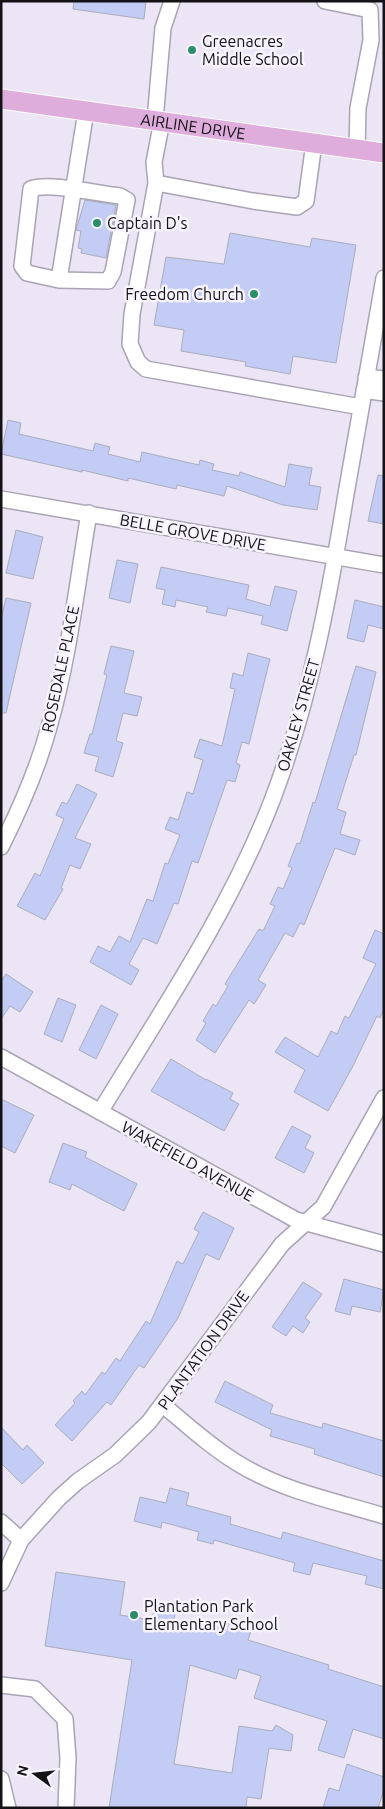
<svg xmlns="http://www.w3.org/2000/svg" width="385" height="1809" viewBox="0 0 385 1809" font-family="Ubuntu,sans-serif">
  <rect width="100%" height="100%" fill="#ebe5f6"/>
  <path fill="#c2ccf5" stroke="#a9adbd" d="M74,1H146L144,19L73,9Z
    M85,200L116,205L106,258L81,253L82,249L78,248L81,231L76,230Z
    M230,233L310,247L312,238L356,245L336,363L293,356L290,374L245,366L246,362L181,351L184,330L154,325L166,257L224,264Z
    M8,420L21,423L19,434L93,451L95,443L110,447L108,454L140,462L142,452L199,465L200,460L214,464L212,470L239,476L240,472L285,487L289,464L312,468L309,485L321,487L317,510L283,505L227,486L224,496L177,485L176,489L128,478V481L82,470V472L1,454Z
    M378,475L384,476V524L368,521Z
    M16,530L43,537L33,579L6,573Z
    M117,560L138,564L130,603L109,598Z
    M161,567L249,585L246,599L270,606L275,586L297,591L287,631L261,624L263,616L228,608L226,616L206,612L208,607L176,600L175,607L162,604L165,590L156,588Z
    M6,598L31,603L6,713H1V619Z
    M355,600L384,607V629L368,625L364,642L347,638Z
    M111,646L134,651L124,693L142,697L137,716L123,713L116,741L123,743L113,777L95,771L99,757L84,753L90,734H92L107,675L104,674Z
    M248,653L270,659L249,744L242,742L236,763L240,765L235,782L227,780L198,863L192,861L178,904L174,903L157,944L143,938L129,964L139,970L131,985L90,962L98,946L110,952L119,936L130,942L147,899L153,901L165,863L168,864L180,835L165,829L170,817L178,820L187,792L193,794L203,760L194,757L200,739L222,746L235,689L230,688L233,673L243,676Z
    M356,666L376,672L356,755H354L337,809L346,812L340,834L360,840L355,855L335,848L304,925L300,923L293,937L285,933L258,980L266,985L254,1004L249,1000L215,1053L196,1040L206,1023L203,1021L213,1004L216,1006L228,986L225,984L259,929L263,931L275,906L270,904L278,887L283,889L292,868L288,866L297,843L300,844L313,802L315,803Z
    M77,784L97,794L75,838L91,844L80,869L70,865L61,888L63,889L45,920L17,906L35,873L40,876L64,819L56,815L62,802L67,804Z
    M375,930L384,934V1009L380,1018L377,1016L352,1068L328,1111L294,1092L305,1070L275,1052L285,1037L318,1057L331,1031L337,1034L345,1016L349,1018L376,964L363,958Z
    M6,974L33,992L20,1012L10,1006L1,1019V981Z
    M58,998L76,1005L62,1042L44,1034Z
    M101,1005L118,1014L96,1059L79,1050Z
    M171,1059L206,1080V1079L233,1093L230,1099L239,1104L224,1131L151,1091Z
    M1,1099L34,1115L15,1153L1,1146Z
    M292,1126L311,1136L305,1148L314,1153L304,1173L275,1158Z
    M63,1143L87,1152L85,1157L137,1184L124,1211L72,1184L70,1190L49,1182Z
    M203,1212L234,1228L219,1260L206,1254L178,1318L144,1368L139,1365L111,1405L107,1402L72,1441L55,1425L75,1403L73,1401L82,1391L85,1395L102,1372L105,1374L116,1358L120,1361L146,1321L150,1324L177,1261L183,1264L199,1232L194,1229Z
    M344,1279L384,1290L380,1312L352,1306L350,1315L335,1311Z
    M303,1282L322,1294L305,1318L310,1322L303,1333L293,1326L286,1336L272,1327Z
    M225,1381L273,1405L270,1413L322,1428L323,1423L384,1441V1477L314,1454L315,1449L270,1436L272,1430L215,1402Z
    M1,1427L23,1450L27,1445L44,1463L22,1484L1,1463Z
    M170,1488L189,1493L186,1505L231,1517L230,1524L281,1539L283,1532L384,1561V1589L365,1584L367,1576L313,1563L310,1575L293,1571L295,1563L214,1540L213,1544L197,1540L199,1532L162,1522L161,1528L134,1521L140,1497L166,1503Z
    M56,1572L125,1582L120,1615L152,1620L156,1601L177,1605L173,1623L214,1630L217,1620L251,1631L248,1640L329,1665L328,1669L384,1687V1739L353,1729L344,1758L318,1750L327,1721L254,1698L261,1676L239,1669L236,1679L190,1665L174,1764L232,1773L239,1726L272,1731L276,1725L293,1735L291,1751L269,1748L261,1799L247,1797L246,1808H109L132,1660L45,1646Z
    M347,1764L384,1777V1790L378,1808H323L329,1788L339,1791Z"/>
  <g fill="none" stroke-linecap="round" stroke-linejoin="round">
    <g stroke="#a9a4b3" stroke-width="18">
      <path id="minor" d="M325,1L370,10L371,40L358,108L357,149
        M155,120L163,28L172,1
        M162,121L154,162L156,183L132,314L130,344L138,362L146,369L361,407
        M156,183L253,201L297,207L306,201L314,143
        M59,280L108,281L113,272L127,200L120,196C99,194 49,182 31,189L22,266L27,273L59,280L86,111
        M366,377L384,379
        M364,390L384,393
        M1,499L384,565
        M1,847C20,809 38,768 49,727C69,658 77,584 89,513
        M1,1057L296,1220L384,1244
        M100,1112C162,1010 230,910 273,798C310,700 329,598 346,494C359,422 371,350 384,278
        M163,1405C187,1425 212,1448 239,1464C283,1491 335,1501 384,1516
        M1,1522L21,1540
        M1,1583L21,1540L59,1498L78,1481L115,1455L149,1422L282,1244L323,1207L384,1098
        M1,1685L35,1689L65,1719L68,1758L66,1808
        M1,1779L8,1808"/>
    </g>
    <g stroke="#fff" stroke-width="21">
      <g id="major">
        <path id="s1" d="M1,99L384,153"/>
      </g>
    </g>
    <use href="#minor" stroke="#fff" stroke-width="15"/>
    <use href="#major" stroke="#deaddc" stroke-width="19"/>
  </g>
  <g fill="#2b8e69" stroke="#f7f4fe" stroke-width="2">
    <circle cx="192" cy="50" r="5"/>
    <circle cx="97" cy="223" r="5"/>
    <circle cx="254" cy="294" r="5"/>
    <circle cx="134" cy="1615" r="5"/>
  </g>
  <g text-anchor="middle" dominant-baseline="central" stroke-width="5" stroke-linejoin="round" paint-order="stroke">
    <g font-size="16" fill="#141217" stroke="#f7f4fe" text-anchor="start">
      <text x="202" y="41">Greenacres<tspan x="202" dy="18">Middle School</tspan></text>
      <text x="107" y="223">Captain D's</text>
      <text x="244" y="294" text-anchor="end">Freedom Church</text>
      <text x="144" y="1606">Plantation Park<tspan x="144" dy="18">Elementary School</tspan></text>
    </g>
    <g font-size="16" fill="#141217" stroke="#f7f4fe">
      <text stroke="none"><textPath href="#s1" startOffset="194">AIRLINE DRIVE</textPath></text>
      <text transform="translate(193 532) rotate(10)">BELLE GROVE DRIVE</text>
      <text transform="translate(60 669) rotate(-78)">ROSEDALE PLACE</text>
      <text transform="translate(298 715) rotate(-74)">OAKLEY STREET</text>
      <text transform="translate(188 1161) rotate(29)">WAKEFIELD AVENUE</text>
      <text transform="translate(203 1350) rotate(-54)">PLANTATION DRIVE</text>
    </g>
  </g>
  <rect width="385" height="1809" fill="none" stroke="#141217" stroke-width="5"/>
  <g transform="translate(35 1774) rotate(285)" stroke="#f7f4fe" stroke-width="4" paint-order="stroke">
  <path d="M0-4L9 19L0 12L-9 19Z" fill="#141217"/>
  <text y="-8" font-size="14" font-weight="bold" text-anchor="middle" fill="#141217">N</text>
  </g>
</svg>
